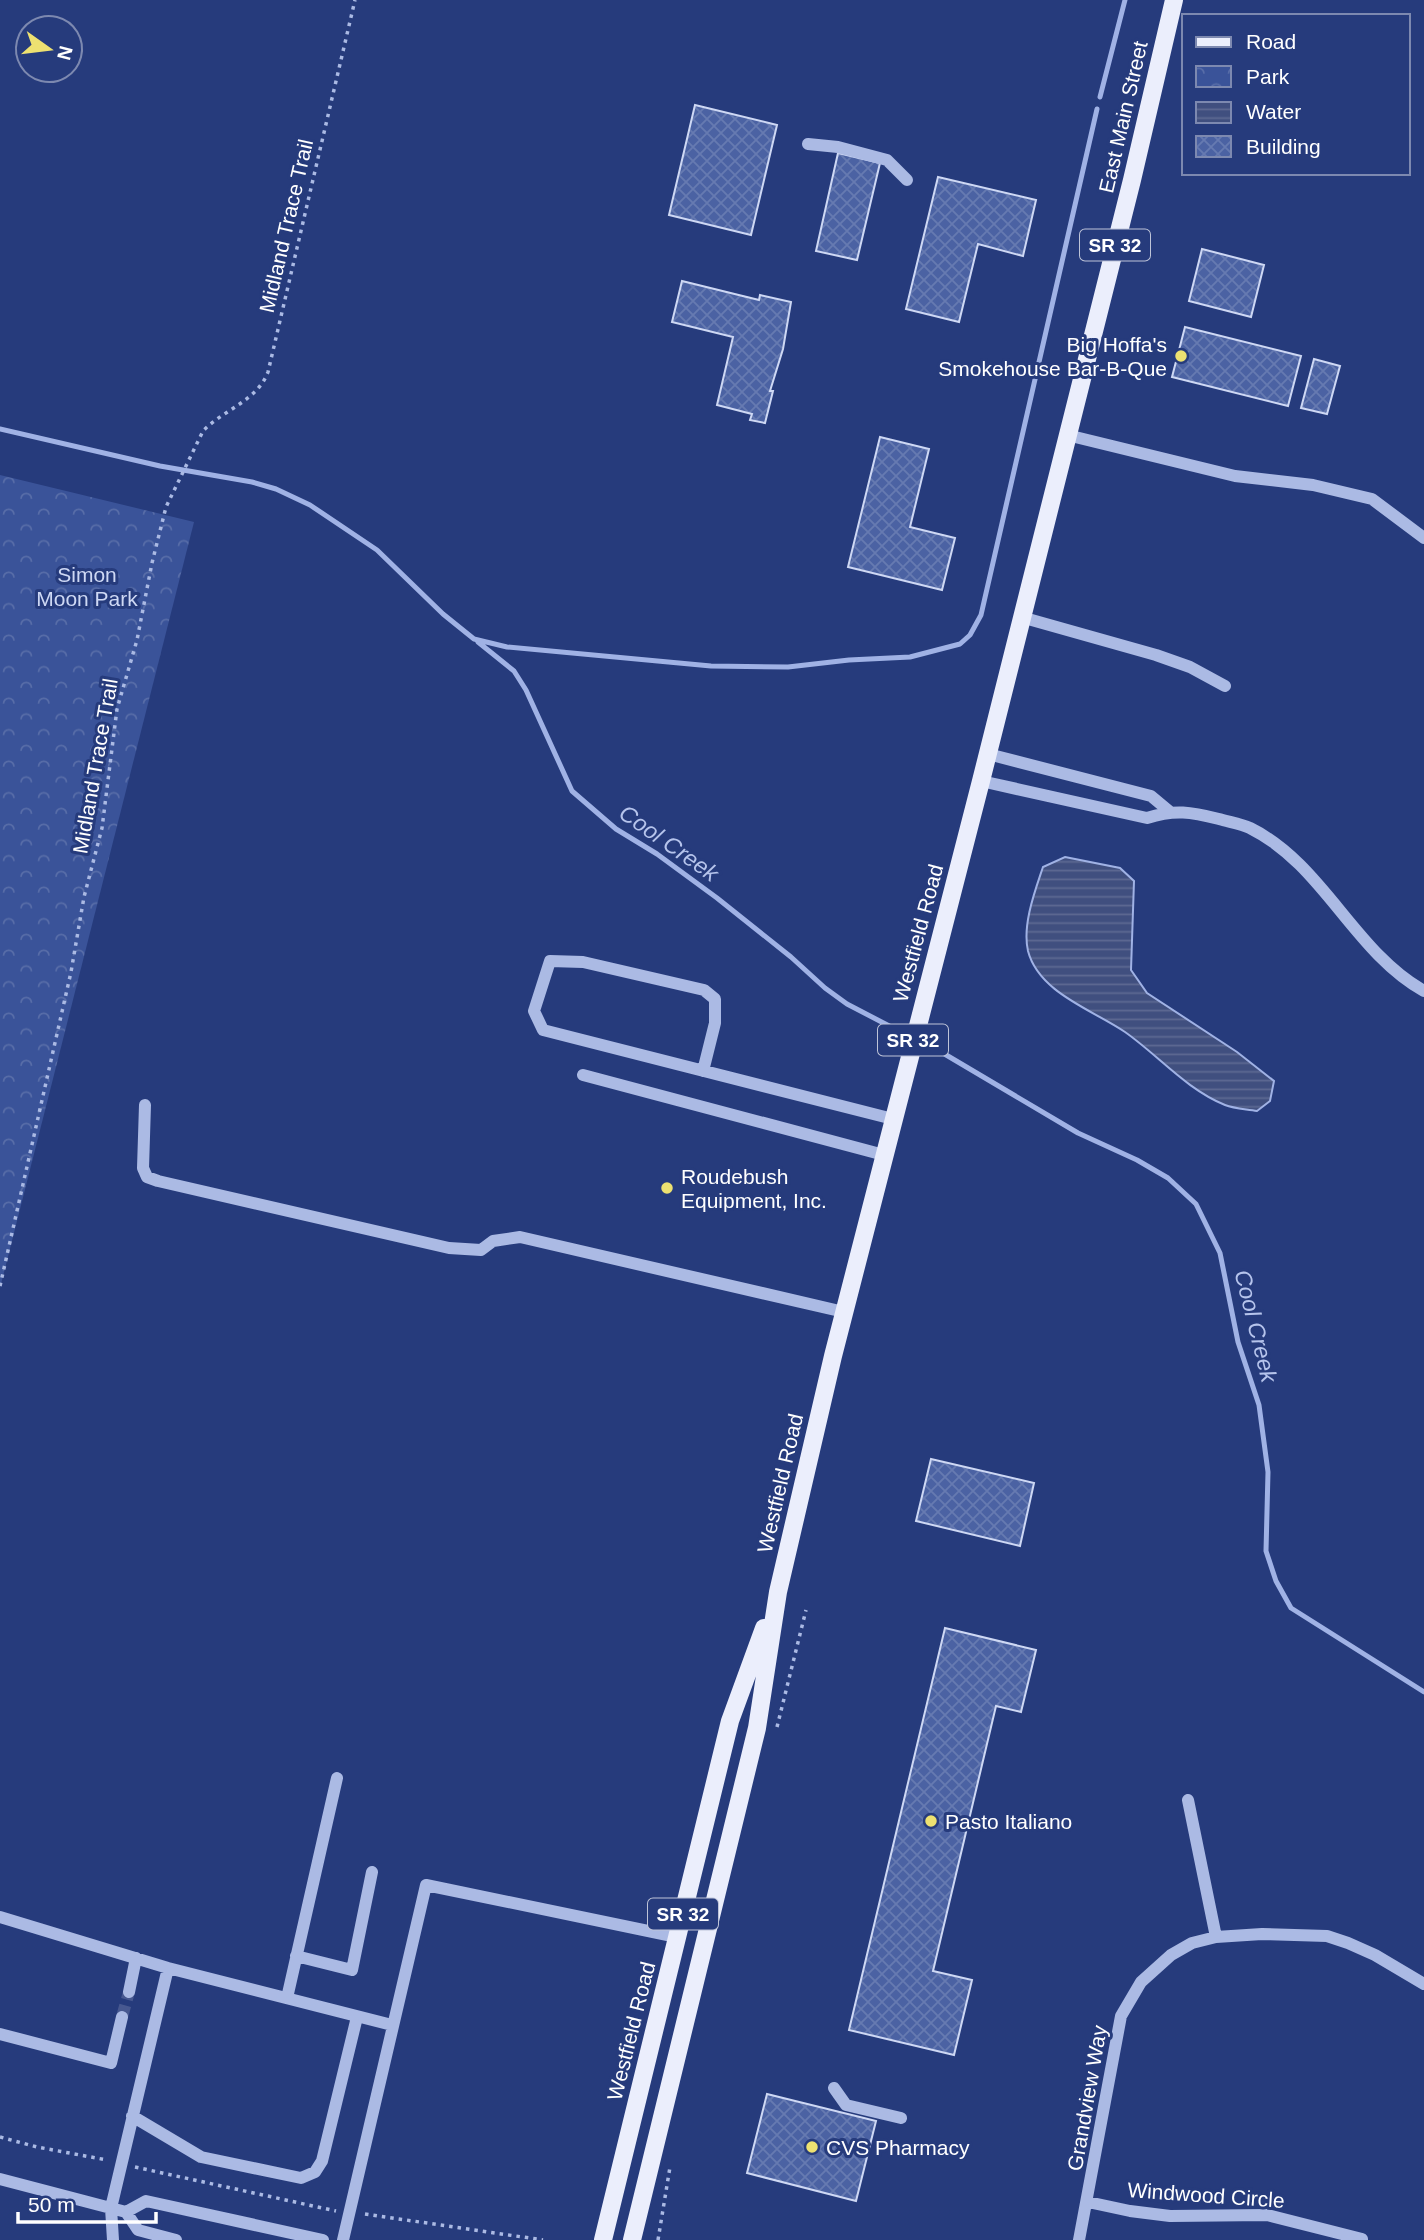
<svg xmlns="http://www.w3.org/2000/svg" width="1424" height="2240" viewBox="0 0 1424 2240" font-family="Arial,sans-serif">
  <defs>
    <pattern id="park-crowns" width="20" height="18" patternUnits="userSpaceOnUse" patternTransform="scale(1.75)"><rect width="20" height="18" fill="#3a5399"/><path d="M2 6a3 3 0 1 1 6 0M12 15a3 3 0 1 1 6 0" fill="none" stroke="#586da8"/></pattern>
    <pattern id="water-rules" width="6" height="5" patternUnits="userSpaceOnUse" patternTransform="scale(1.75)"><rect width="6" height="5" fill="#404f7f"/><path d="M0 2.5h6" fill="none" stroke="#5d6992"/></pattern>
    <pattern id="building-cross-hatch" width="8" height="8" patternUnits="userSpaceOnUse" patternTransform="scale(1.75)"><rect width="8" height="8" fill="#4b62a3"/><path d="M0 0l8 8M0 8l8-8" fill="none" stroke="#667ab1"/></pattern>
  </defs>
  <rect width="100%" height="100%" fill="#263b7c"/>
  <path fill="url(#park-crowns)" d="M0,475L194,522L0,1288Z"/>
  <path fill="url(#water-rules)" stroke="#a0b2e5" stroke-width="2" d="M1065,857L1120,868L1134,881L1131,970L1147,993L1237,1052L1274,1081L1270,1101L1257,1111C1247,1109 1235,1109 1225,1105C1186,1089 1159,1056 1125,1032C1093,1010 1039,993 1028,951C1022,925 1035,891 1043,867Z"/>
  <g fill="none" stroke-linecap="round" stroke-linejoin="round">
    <path stroke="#a0b2e5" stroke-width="5" d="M1100,97L1125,0
      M0,429L160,466L252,482L276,489L310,505L377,550L443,614L474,639L507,647L711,666L788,667L849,660L910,657L960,644L970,635L981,615L1097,109
      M478,642L514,671L526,690L572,791L616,829L657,854L717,898L791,957L825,988L847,1004L897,1030
      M931,1046L1078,1133L1137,1160L1168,1178L1196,1204L1220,1253L1238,1342L1259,1405L1268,1472L1266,1551L1276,1581L1291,1608L1424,1692"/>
  </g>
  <path fill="url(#building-cross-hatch)" stroke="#ced8f4" stroke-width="2" d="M695,105L777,125L751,235L669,215Z
    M838,153L880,163L857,260L816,251Z
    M938,177L1036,200L1023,256L978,244L959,322L906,309Z
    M1202,249L1264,265L1251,317L1189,301Z
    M682,281L759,300L760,295L791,302L783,349L770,391H773L765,423L750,420L752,414L717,405L733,337L672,322Z
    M1185,327L1301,356L1288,406L1172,377Z
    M1314,359L1340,366L1327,414L1301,408Z
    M880,437L929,449L910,527L955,538L942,590L848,567Z
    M931,1459L1034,1483L1020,1546L916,1521Z
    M945,1628L1036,1650L1021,1712L996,1706L933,1971L972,1980L954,2055L849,2030Z
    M767,2094L876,2121L856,2201L747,2173Z"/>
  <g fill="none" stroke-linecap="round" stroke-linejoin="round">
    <path stroke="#475890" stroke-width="12" stroke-dasharray="12 6" stroke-linecap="butt" d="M122,2017L129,1992"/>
    <path stroke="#abbae4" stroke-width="3.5" stroke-dasharray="3.5 5" stroke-linecap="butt" d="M0,1286L71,972L84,897L102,828L117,709L137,640L152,563L166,507L203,431C223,410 257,401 268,372L355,0
      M777,1727L806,1610
      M0,2137L37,2147L107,2160
      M135,2167L336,2211
      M365,2214L543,2240
      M658,2240L670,2167"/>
    <path stroke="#abbae4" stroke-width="12" d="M808,144L838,147L887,160L907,180
      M1067,435L1235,476L1313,485L1372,499L1424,538
      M1021,617L1156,655L1190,667L1225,686
      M988,754L1151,796L1169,811
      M981,781L1147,818C1175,809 1191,812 1219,819C1229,822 1241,824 1250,828C1323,864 1354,952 1424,991
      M703,1071L715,1023V999L704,990L583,962L550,961L534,1011L543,1030L893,1119
      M583,1075L884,1155
      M145,1105L143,1168L147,1177L158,1181L449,1248L481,1250L493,1241L520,1237L844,1312
      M1188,1800L1216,1937
      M0,1917L168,1968L392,2025
      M296,1956L352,1970L372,1872
      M129,1992L136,1958
      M287,1998L337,1778
      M0,2034L111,2063L122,2017
      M834,2088L846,2105L901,2118
      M132,2116L201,2157L301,2178L315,2172L322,2161L357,2017
      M0,2179L126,2212L138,2230L176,2240
      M1088,2202L1130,2211L1170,2216L1267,2215L1362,2239
      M126,2212L146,2201L323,2240
      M113,2240L111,2208L168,1968
      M343,2240L426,1885L677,1937
      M1079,2240L1121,2016L1141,1982L1171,1955L1192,1943L1216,1937L1262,1934L1327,1936L1348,1943L1375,1955L1424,1984"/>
    <path stroke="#ebeefc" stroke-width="18" d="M603,2240L730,1721L764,1628
      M632,2240L757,1728L778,1592L833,1356L981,781L1132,180L1174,0"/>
  </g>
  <g fill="#ede171" stroke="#263b7c" stroke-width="2.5">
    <circle cx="1181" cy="356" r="7"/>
    <circle cx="667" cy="1188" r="7"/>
    <circle cx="931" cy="1821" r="7"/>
    <circle cx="812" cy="2147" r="7"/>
  </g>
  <g text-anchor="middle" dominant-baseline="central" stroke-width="6" stroke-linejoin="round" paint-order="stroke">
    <g fill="#263b7c" stroke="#bec4d8" stroke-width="2">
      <rect x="1080" y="229.5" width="70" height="31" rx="5"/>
      <rect x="878" y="1024.5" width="70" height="31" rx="5"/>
      <rect x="648" y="1898.5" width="70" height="31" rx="5"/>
    </g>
    <g font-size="19" font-weight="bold" fill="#fff">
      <text x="1115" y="245">SR 32</text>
      <text x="913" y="1040">SR 32</text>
      <text x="683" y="1914">SR 32</text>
    </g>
    <g font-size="21" fill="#fff" stroke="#263b7c">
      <text transform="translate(1123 117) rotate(-77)">East Main Street</text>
      <text transform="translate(286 226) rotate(-77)">Midland Trace Trail</text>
      <text transform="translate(95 766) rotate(-80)">Midland Trace Trail</text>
      <text transform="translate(918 933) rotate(-75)">Westfield Road</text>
      <text transform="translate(780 1483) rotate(-77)">Westfield Road</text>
      <text transform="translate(631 2031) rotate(-76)">Westfield Road</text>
      <text transform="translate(1087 2098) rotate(-80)">Grandview Way</text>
      <text transform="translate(1206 2195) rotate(4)">Windwood Circle</text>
    </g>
    <g font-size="21" fill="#fff" stroke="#263b7c" text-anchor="start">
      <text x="1167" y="344" text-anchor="end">Big Hoffa's<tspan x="1167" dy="24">Smokehouse Bar-B-Que</tspan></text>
      <text x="681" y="1176">Roudebush<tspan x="681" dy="24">Equipment, Inc.</tspan></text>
      <text x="945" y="1821">Pasto Italiano</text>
      <text x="826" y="2147">CVS Pharmacy</text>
    </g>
    <g font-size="21" fill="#ced8f4" stroke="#263b7c">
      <text x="87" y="574">Simon<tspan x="87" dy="24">Moon Park</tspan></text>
    </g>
    <g font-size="23" font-style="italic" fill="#b6c4ec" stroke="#263b7c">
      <text transform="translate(669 843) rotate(35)">Cool Creek</text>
      <text transform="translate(1256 1326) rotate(76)">Cool Creek</text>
    </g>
  </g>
  <rect x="1182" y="14" width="228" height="161" fill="#263b7c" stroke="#7d89b0" stroke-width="2"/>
  <rect x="1196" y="37" width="35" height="10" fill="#ebeefc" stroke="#7d89b0" stroke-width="2"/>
  <text x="1246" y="49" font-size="21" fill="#ffffff">Road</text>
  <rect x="1196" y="66" width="35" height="21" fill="url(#park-crowns)" stroke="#7d89b0" stroke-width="2"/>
  <text x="1246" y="84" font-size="21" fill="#ffffff">Park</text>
  <rect x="1196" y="102" width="35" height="21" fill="url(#water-rules)" stroke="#7d89b0" stroke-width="2"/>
  <text x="1246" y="119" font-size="21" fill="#ffffff">Water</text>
  <rect x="1196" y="136" width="35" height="21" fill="url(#building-cross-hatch)" stroke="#7d89b0" stroke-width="2"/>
  <text x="1246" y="154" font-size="21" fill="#ffffff">Building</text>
  <g transform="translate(49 49) rotate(104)"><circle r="33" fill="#263b7c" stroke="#7d89b0" stroke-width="2"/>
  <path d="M0-5L12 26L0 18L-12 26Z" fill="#ede171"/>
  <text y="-10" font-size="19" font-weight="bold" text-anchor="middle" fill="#ffffff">N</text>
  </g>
  <path d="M18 2212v10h138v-10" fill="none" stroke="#ffffff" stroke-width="3.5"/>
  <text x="28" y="2212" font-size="21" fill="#ffffff" stroke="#263b7c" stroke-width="5" paint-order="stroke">50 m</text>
</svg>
